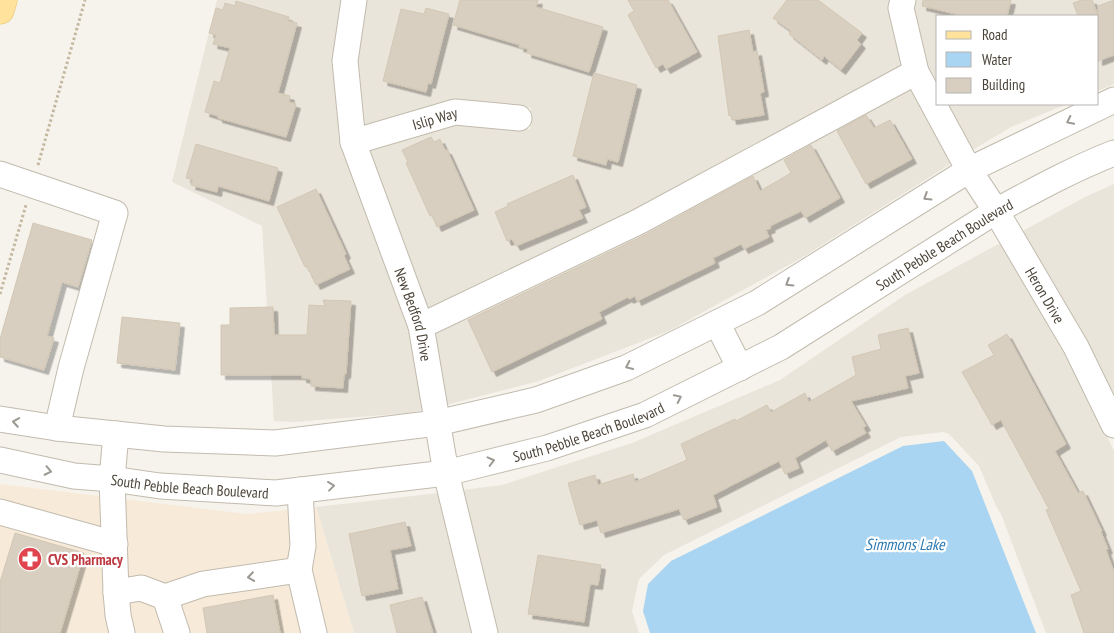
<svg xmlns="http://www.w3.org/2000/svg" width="1114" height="633" viewBox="0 0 1114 633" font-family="'PT Sans Narrow',sans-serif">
  <defs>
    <filter id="shadow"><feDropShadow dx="4.5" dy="4.5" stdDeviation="0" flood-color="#0004"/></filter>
  </defs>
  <rect width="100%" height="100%" fill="#f6f3ec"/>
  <path fill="#eae5da" d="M217,0H342L341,134L338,135L409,328L423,410L410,413L294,422L274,421L262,226L172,182Z
    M366,0H891L952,163L803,257L669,331L539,381L446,405L368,149L456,123L530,129L531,108L455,101L363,127L357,61Z
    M915,0H1114V84L1098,91V16H938V89L927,69L913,9Z
    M946,104H1067L1011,127L971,151Z
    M1114,184V399L1021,232L1085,197Z
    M1002,242L1066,351L1114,451V633H1046L1001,514L996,506L979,466L949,434L943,432L901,437L664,555L639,579L632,611L639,633H497L462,490L502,485L632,443L780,380L905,295Z
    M439,493L473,633H354L316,507Z"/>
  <path fill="#f7ead8" d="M0,484L247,514L316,507L354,633H0Z"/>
  <path fill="#a9d4f2" d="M944,441L972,471L1036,633H650L643,611L648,584L671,561L903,446Z"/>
  <path fill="#d8cfc1" stroke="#d3c7b4" filter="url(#shadow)" d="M460,0H538L536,7L603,27L589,72L527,53L528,49L519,47L520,45L453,25Z
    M628,0H668L697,52L666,69L663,64L656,68L628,15L634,11Z
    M787,0H818L862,33L857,40L861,44L841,70L824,56L822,60L789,34L791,31L773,18Z
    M923,0H1011L1007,16H964L922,6Z
    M1082,0H1092L1098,15V6L1114,0V55L1098,61V16H1078L1073,3Z
    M236,1L289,17L288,21L297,23L278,93L290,96L289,102L296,104L286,137L218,118V116L205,112L214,81L220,83L230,48L213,44L216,35L209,33L216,8L223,10L225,3L235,6Z
    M426,8L449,14L431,84L428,83L426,92L383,81L401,9L424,14Z
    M749,30L753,52L757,51L764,92L760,93L764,115L732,120L731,115L729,116L718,36Z
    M594,73L637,85L618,162L607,159L606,165L573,156Z
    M866,115L874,128L890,120L912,159L866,184L837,131Z
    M431,137L434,142L440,139L445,150H447L474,210L437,227L432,215L430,216L406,163L408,162L402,150Z
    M196,144L278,168L269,201L218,186L217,192L191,185L193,180L186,178Z
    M811,145L840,198L805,218L801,211L770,226L771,228L766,230L769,237L744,249L741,244L713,258L715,263L637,301L635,296L629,299L628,297L599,312L602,319L492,372L468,320L645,235L753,176L760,191L791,173L784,160Z
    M573,175L586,207L579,210L583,218L516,246L512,239L507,241L495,212L508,206L507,204Z
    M316,189L346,254L344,256L350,269L316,285L307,266L305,267L277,207Z
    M33,223L92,240L78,287L62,282L47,336L54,338L44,370L0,357V339Z
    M323,300L351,301L346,374H344L343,388L311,386V379L302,378V375H221V325H230V308L273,307L274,335H307L309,305L325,306Z
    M122,317L180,323L175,370L117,363Z
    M908,328L919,373L905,376L908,388L851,401L866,426L863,428L866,433L832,451L826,440L795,458L799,468L785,474L779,461L713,495L717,507L684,520L679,509L601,533L597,520L580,525L568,483L595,475L598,485L633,474L635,482L687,460L681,444L735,419L736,421L767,405L771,412L805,393L809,402L856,375L852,357L881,349L878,335Z
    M1007,334L1066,444L1055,451L1078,493L1083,491L1102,531L1101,532L1108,549L1106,550L1114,572V633H1084L1071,595L1081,591L1046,510L1049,509L1001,420L992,425L962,372L994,355L988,345Z
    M405,522L411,546L390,550L398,589L362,596L349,534Z
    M15,533L84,553L60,633H0V582Z
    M538,555L601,565L598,585L590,584L584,622L528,614Z
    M273,595L280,633H207L203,608Z
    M422,597L433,633H397L390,605Z"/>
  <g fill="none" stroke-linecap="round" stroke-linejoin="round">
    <g stroke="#c2bbae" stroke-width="27">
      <g id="minor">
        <path id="s1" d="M354,0L345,61L353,142L421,326L446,473L485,633"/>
        <path id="s2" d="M903,0L901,8L916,72L969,170L996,211L1076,347L1114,425"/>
        <path id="s3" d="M353,142L455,112L519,118"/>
        <path d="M0,174L115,213L71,368L57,428"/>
        <path d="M717,323L740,368"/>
        <path d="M421,326L638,222L916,72"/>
        <path d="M0,419L57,428L164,439L275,443L437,423L536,400L626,368L757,303L969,170L1114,100"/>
        <path d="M116,434L112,479L116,592L118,615L122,633"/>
        <path id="s4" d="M0,460L74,476L112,479L160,486L276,493L446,473L547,448L645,415L781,347L996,211C1035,190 1073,169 1114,153"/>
        <path d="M300,490L303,546L299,570L314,633"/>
        <path d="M0,512L115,544"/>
        <path d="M116,592L141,588L165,597L177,633"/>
        <path d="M165,597L203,584L299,570"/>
      </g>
    </g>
    <g stroke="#e6c16a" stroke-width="29">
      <path id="major" d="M0,10L3,0"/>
    </g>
    <path stroke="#c4b79f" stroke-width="3" stroke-dasharray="2.5 2.5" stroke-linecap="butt" d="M38,165L85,0
      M0,294L26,205"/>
    <use href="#minor" stroke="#fff" stroke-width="25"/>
    <use href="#major" stroke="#ffe39c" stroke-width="28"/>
  </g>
  <defs><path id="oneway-chevron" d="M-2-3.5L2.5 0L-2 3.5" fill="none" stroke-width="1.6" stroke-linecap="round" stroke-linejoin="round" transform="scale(1.25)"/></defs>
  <g stroke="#9c9892">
    <use href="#oneway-chevron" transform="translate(1070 121) rotate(154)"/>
    <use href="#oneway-chevron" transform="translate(927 197) rotate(148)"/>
    <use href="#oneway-chevron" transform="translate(789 283) rotate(148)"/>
    <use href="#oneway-chevron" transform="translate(629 366) rotate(155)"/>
    <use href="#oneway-chevron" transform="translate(678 398) rotate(-26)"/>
    <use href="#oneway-chevron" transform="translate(16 422) rotate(-171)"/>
    <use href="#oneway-chevron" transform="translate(491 461) rotate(-14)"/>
    <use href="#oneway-chevron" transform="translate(48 471) rotate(12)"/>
    <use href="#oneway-chevron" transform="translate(331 486) rotate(-7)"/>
    <use href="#oneway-chevron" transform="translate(251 577) rotate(172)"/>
  </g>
  <defs>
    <g id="pharmacy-disc" transform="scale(1.25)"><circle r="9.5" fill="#e0444e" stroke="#fff"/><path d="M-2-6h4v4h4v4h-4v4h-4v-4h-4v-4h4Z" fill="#fff"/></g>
  </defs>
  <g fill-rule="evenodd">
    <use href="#pharmacy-disc" x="30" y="559"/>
  </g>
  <g text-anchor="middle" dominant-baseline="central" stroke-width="4.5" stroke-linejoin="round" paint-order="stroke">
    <g font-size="15" fill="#4b4439" stroke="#fff">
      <text stroke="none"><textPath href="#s3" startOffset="85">Islip Way</textPath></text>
      <text stroke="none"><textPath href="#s4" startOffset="1002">South Pebble Beach Boulevard</textPath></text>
      <text stroke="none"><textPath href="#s2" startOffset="332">Heron Drive</textPath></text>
      <text stroke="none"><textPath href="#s1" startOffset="326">New Bedford Drive</textPath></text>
      <text stroke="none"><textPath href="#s4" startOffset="598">South Pebble Beach Boulevard</textPath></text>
      <text stroke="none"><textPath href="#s4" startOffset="192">South Pebble Beach Boulevard</textPath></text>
    </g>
    <g font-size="15" font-weight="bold" fill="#be3a42" stroke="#fff" text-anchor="start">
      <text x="48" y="559">CVS Pharmacy</text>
    </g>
    <g font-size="16" font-style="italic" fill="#2e7ab2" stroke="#fff">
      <text x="905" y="544">Simmons Lake</text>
    </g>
  </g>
  <rect x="936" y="15" width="162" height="90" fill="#ffffff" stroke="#b7b4b0"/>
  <rect x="946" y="31" width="25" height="8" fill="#ffe39c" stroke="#b7b4b0"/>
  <text x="982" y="40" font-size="15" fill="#4b4439">Road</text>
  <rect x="946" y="52" width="25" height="15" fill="#a9d4f2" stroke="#b7b4b0"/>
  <text x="982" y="65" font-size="15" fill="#4b4439">Water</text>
  <rect x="946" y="78" width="25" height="15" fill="#d8cfc1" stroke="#b7b4b0"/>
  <text x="982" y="90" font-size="15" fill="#4b4439">Building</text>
</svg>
